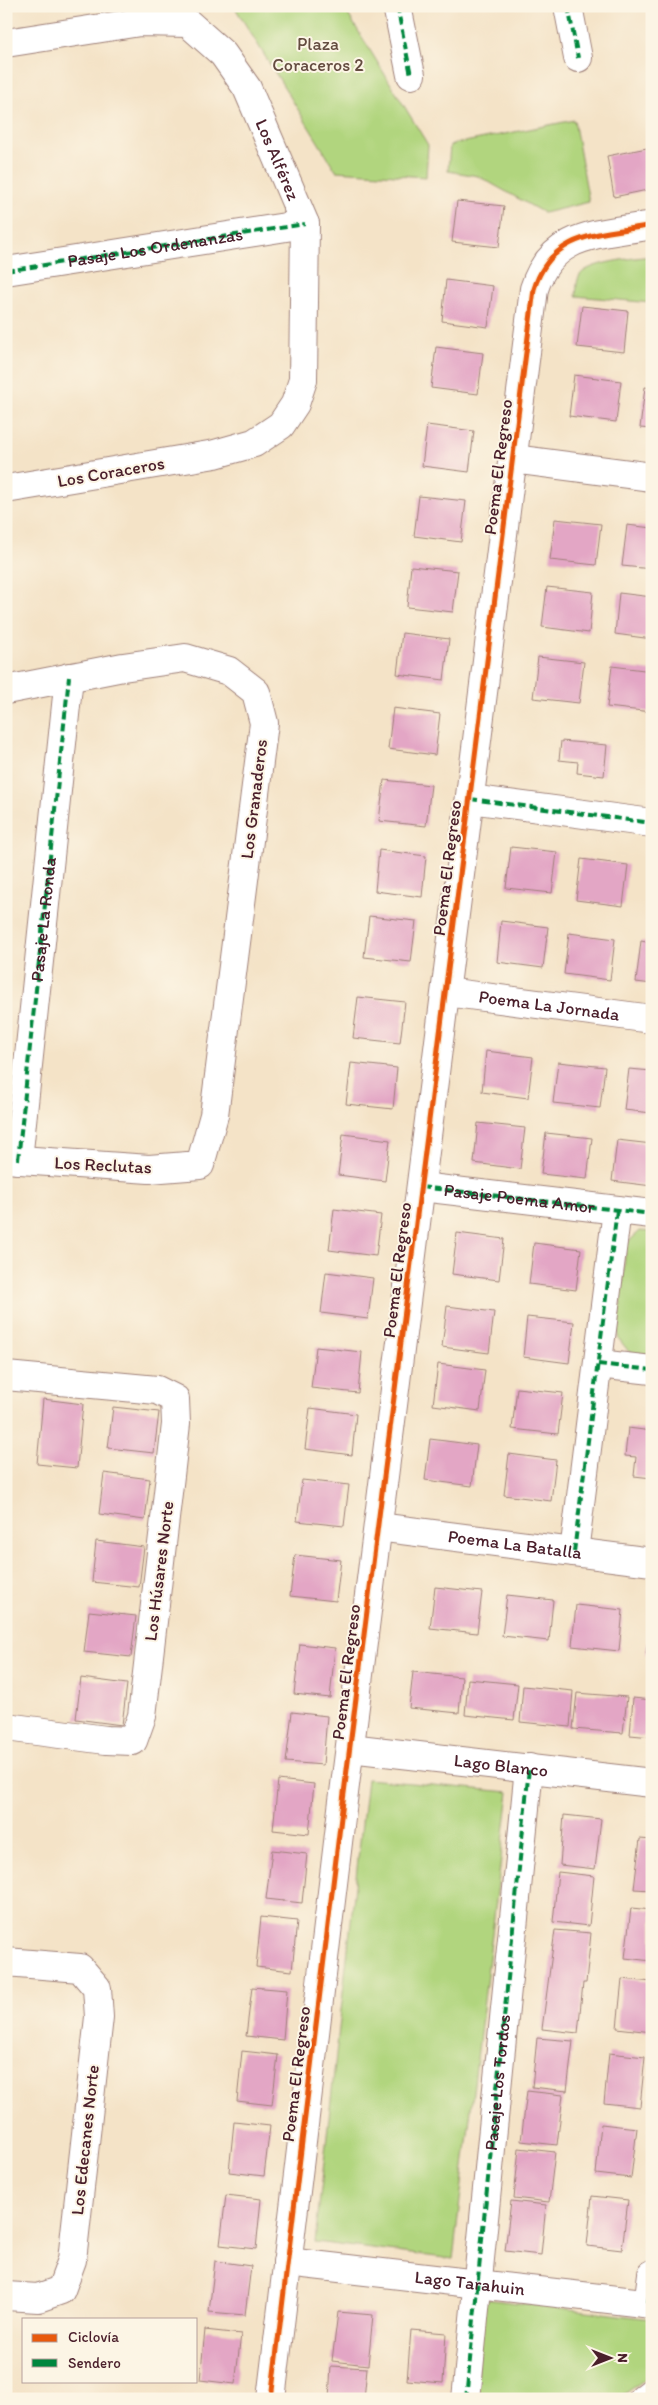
<svg xmlns="http://www.w3.org/2000/svg" width="658" height="2405" viewBox="0 0 658 2405" font-family="Itim,sans-serif">
  <rect width="100%" height="100%" fill="#fcf5e5"/>
  <filter id="ink" filterUnits="userSpaceOnUse"><feTurbulence type="fractalNoise" baseFrequency=".02" numOctaves="2"/><feDisplacementMap in="SourceGraphic" scale="10" xChannelSelector="R" yChannelSelector="G"/><feConvolveMatrix kernelMatrix="1 2 1 2 8 2 1 2 1" color-interpolation-filters="sRGB"/></filter>
  <filter id="wash" filterUnits="userSpaceOnUse"><feTurbulence type="fractalNoise" baseFrequency=".0096" numOctaves="4" result="noise"/><feDisplacementMap in="SourceGraphic" scale="20" xChannelSelector="R" yChannelSelector="G"/><feGaussianBlur stdDeviation="1.12" result="paint"/><feColorMatrix in="noise" values="0 0 0 0 0 0 0 0 0 0 0 0 0 0 0 0 0 1.4 0 .05"/><feComposite in="paint" operator="in"/></filter>
  <g filter="url(#wash)">
    <rect width="100%" height="100%" fill="#f4e3c7"/>
    <path fill="#b1d57e" stroke="#7e7a54" d="M234,6H343L428,145L426,177L336,171Z
      M574,120L589,202L544,213L478,176L448,171L450,145Z
      M652,256V303L576,296C577,290 576,282 579,277C584,262 637,258 652,256Z
      M640,1231L652,1232V1355L630,1353L618,1338L626,1244Z
      M367,1779L509,1792L453,2259L315,2242Z
      M485,2299L652,2319V2374L618,2399H472Z"/>
    <g id="blocks">
      <path fill="#e3a6c5" d="M652,147V189L614,197L607,156Z
        M457,201L504,206L499,247L452,242Z
        M446,280L493,286L488,327L442,321Z
        M582,306L628,311L624,352L577,347Z
        M436,347L483,353L478,394L431,388Z
        M574,375L621,381L616,422L569,416Z
        M645,387L652,388V429L640,428Z
        M427,425L474,431L469,472L422,466Z
        M419,496L466,501L461,542L414,536Z
        M555,519L601,524L596,565L550,560Z
        M627,525L652,528V569L622,566Z
        M411,566L458,571L453,612L407,607Z
        M547,587L593,592L589,633L542,627Z
        M619,593L652,597V639L615,634Z
        M402,633L449,639L444,680L397,674Z
        M538,657L584,662L579,703L533,698Z
        M612,666L652,671V712L607,707Z
        M393,708L440,714L435,755L388,749Z
        M561,741L607,745L604,776L577,773L578,762L559,760Z
        M384,780L431,785L426,826L379,821Z
        M511,847L557,852L552,893L506,888Z
        M379,850L426,856L422,897L375,891Z
        M581,859L628,865L623,906L576,900Z
        M369,916L416,921L411,962L364,957Z
        M501,921L548,927L543,968L497,962Z
        M569,933L615,939L610,980L564,974Z
        M641,941L652,943V984L636,982Z
        M358,997L405,1002L400,1043L353,1038Z
        M486,1051L533,1057L528,1098L482,1092Z
        M558,1062L605,1067L600,1108L553,1103Z
        M351,1063L397,1068L393,1109L346,1104Z
        M629,1069L652,1071V1113L624,1110Z
        M478,1123L525,1128L520,1169L474,1163Z
        M546,1133L592,1138L587,1179L541,1174Z
        M343,1134L390,1140L385,1181L338,1175Z
        M617,1140L652,1144V1186L612,1181Z
        M334,1209L381,1215L376,1256L329,1250Z
        M457,1233L504,1239L499,1280L452,1274Z
        M534,1243L581,1249L576,1290L529,1284Z
        M326,1272L373,1278L368,1319L321,1313Z
        M447,1306L494,1312L489,1353L442,1347Z
        M527,1317L574,1322L569,1363L523,1357Z
        M316,1347L362,1352L358,1393L311,1388Z
        M438,1364L485,1370L480,1411L433,1405Z
        M517,1388L563,1393L558,1434L512,1429Z
        M43,1399L83,1404L77,1468L37,1464Z
        M113,1407L159,1412L154,1453L108,1448Z
        M310,1408L356,1414L352,1455L305,1449Z
        M628,1428L652,1431V1478L634,1476L636,1457L625,1456Z
        M430,1439L477,1445L472,1486L425,1480Z
        M509,1454L556,1460L551,1501L504,1495Z
        M104,1473L150,1479L145,1520L99,1514Z
        M302,1480L349,1485L344,1526L297,1521Z
        M96,1541L144,1547L139,1587L92,1582Z
        M295,1555L341,1560L336,1601L290,1596Z
        M435,1587L482,1592L477,1633L430,1628Z
        M507,1595L553,1600L549,1641L502,1636Z
        M576,1605L623,1610L619,1651L572,1646Z
        M89,1611L136,1616L131,1657L84,1652Z
        M651,1615H652V1655L646,1654Z
        M300,1644L335,1648L330,1698L294,1694Z
        M413,1672L462,1677L459,1713L409,1708Z
        M81,1678L127,1684L122,1725L76,1719Z
        M468,1679L518,1684L514,1720L465,1715Z
        M523,1686L573,1691L570,1727L520,1722Z
        M577,1693L627,1697L623,1733L573,1729Z
        M633,1698L652,1700V1737L630,1735Z
        M292,1712L327,1716L323,1765L286,1762Z
        M278,1780L314,1784L309,1834L273,1830Z
        M564,1815L601,1819L595,1869L560,1865Z
        M640,1839L652,1840V1890L634,1889Z
        M272,1850L307,1854L302,1903L266,1899Z
        M558,1872L594,1876L589,1926L553,1922Z
        M631,1908L652,1910V1961L625,1958Z
        M261,1917L297,1921L292,1971L256,1967Z
        M555,1930L591,1933L586,1983H583L578,2033L542,2029Z
        M622,1979L652,1982V2032L617,2028Z
        M252,1987L287,1990L283,2040L246,2036Z
        M537,2038L573,2041L567,2091L532,2087Z
        M242,2051L278,2055L272,2105L237,2101Z
        M609,2053L645,2057L640,2107L604,2103Z
        M527,2091L563,2095L557,2145L521,2141Z
        M234,2122L270,2126L264,2176L229,2172Z
        M601,2124L637,2128L631,2178L596,2174Z
        M519,2148L555,2152L549,2202L514,2198Z
        M226,2195L261,2199L256,2249L220,2245Z
        M592,2196L628,2200L622,2250L587,2246Z
        M511,2201L546,2205L541,2255L505,2251Z
        M215,2261L251,2266L245,2315L209,2312Z
        M338,2312L373,2315L368,2365L332,2361Z
        M205,2330L241,2334L235,2384L200,2380Z
        M411,2330L446,2333L443,2383L407,2380Z
        M331,2366L367,2368L364,2399H329Z"/>
    </g>
  </g>
  <g filter="url(#ink)">
    <use href="#blocks" fill-opacity="0" stroke="#9f8179" stroke-width="1"/>
    <g fill="none" stroke-linecap="round" stroke-linejoin="round">
      <g stroke="#9f8179" stroke-width="30">
        <g id="minor">
          <path d="M397,6L411,75"/>
          <path d="M568,6L578,58"/>
          <path id="s1" d="M6,43L140,22L188,23L223,54L247,88L305,224L303,380L295,404L281,425L254,443L215,454L6,489"/>
          <path d="M6,271L305,224"/>
          <path d="M513,459L652,477"/>
          <path d="M6,690L123,667L185,658L229,671L256,692L264,723L214,1115L200,1165L149,1169L6,1159"/>
          <path d="M470,799L652,823"/>
          <path id="s2" d="M446,992L652,1019"/>
          <path id="s3" d="M18,1160L69,677"/>
          <path d="M421,1187L652,1214"/>
          <path d="M598,1364L652,1370"/>
          <path d="M6,1376L157,1390L175,1399L176,1424L142,1716L133,1741L106,1740L6,1727"/>
          <path id="s4" d="M378,1527L652,1562"/>
          <path d="M574,1552L617,1210"/>
          <path id="s5" d="M350,1748L652,1783"/>
          <path d="M6,1962L80,1968L97,1988L99,2017L72,2260L61,2290L38,2298L6,2296"/>
          <path id="s6" d="M287,2262L652,2304"/>
          <path d="M648,2304L652,2274"/>
          <path d="M271,2399L342,1809L534,289C552,231 601,235 652,225"/>
          <path d="M466,2399L529,1768"/>
          <path d="M643,2399L652,2392"/>
        </g>
      </g>
      <use href="#minor" stroke="#fff" stroke-width="28"/>
      <g stroke="#00873e" stroke-width="4" stroke-dasharray="8 4" stroke-linecap="butt">
        <path d="M397,6L411,75"/>
        <path d="M568,6L578,58"/>
        <path id="s7" d="M6,271L305,224"/>
        <path d="M470,799L652,823"/>
        <path d="M18,1160L69,677"/>
        <path id="s8" d="M421,1187L652,1214"/>
        <path d="M598,1364L652,1370"/>
        <path d="M574,1552L617,1210"/>
        <path d="M648,2304L652,2274"/>
        <path id="s9" d="M466,2399L529,1768"/>
        <path d="M643,2399L652,2392"/>
      </g>
      <g stroke="#fcf5e5" stroke-width="8">
        <path id="cycleway" d="M271,2399L342,1809L534,289C552,231 601,235 652,225"/>
      </g>
      <use href="#cycleway" stroke="#e8590c" stroke-width="5"/>
    </g>
  </g>
  <g text-anchor="middle" dominant-baseline="central" stroke-width="4" stroke-linejoin="round" paint-order="stroke">
    <g font-size="18" fill="#644c40" stroke="#fcf5e5">
      <text x="318" y="44">Plaza<tspan x="318" dy="21">Coraceros 2</tspan></text>
    </g>
    <g font-size="18" fill="#4a1f2b" stroke="#fcf5e5">
      <text stroke="none"><textPath href="#s1" startOffset="350">Los Alférez</textPath></text>
      <text stroke="none"><textPath href="#s7" startOffset="151">Pasaje Los Ordenanzas</textPath></text>
      <text transform="translate(498 467) rotate(-83)">Poema El Regreso</text>
      <text transform="translate(111 472) rotate(-10)">Los Coraceros</text>
      <text transform="translate(254 799) rotate(-83)">Los Granaderos</text>
      <text transform="translate(447 868) rotate(-83)">Poema El Regreso</text>
      <text stroke="none"><textPath href="#s3" startOffset="242">Pasaje La Ronda</textPath></text>
      <text stroke="none"><textPath href="#s2" startOffset="104">Poema La Jornada</textPath></text>
      <text transform="translate(103 1165) rotate(3)">Los Reclutas</text>
      <text stroke="none"><textPath href="#s8" startOffset="99">Pasaje Poema Amor</textPath></text>
      <text transform="translate(397 1270) rotate(-83)">Poema El Regreso</text>
      <text stroke="none"><textPath href="#s4" startOffset="138">Poema La Batalla</textPath></text>
      <text transform="translate(159 1571) rotate(-83)">Los Húsares Norte</text>
      <text transform="translate(346 1672) rotate(-83)">Poema El Regreso</text>
      <text stroke="none"><textPath href="#s5" startOffset="152">Lago Blanco</textPath></text>
      <text transform="translate(296 2074) rotate(-83)">Poema El Regreso</text>
      <text stroke="none"><textPath href="#s9" startOffset="318">Pasaje Los Tordos</textPath></text>
      <text transform="translate(85 2140) rotate(-84)">Los Edecanes Norte</text>
      <text stroke="none"><textPath href="#s6" startOffset="184">Lago Tarahuin</textPath></text>
    </g>
  </g>
  <rect width="658" height="2405" fill="none" stroke="#fcf5e5" stroke-width="25"/>
  <rect x="22" y="2318" width="175" height="65" fill="#fcf5e5" stroke="#b59f9b"/>
  <rect x="32" y="2334" width="25" height="8" fill="#e8590c" stroke="#b59f9b"/>
  <text x="68" y="2342" font-size="15" fill="#4a1f2b">Ciclovía</text>
  <rect x="32" y="2359" width="25" height="8" fill="#00873e" stroke="#b59f9b"/>
  <text x="68" y="2368" font-size="15" fill="#4a1f2b">Sendero</text>
  <g transform="translate(610 2358) rotate(90)" stroke="#fcf5e5" stroke-width="4" paint-order="stroke">
  <path d="M0-4L9 19L0 12L-9 19Z" fill="#4a1f2b"/>
  <text y="-8" font-size="14" font-weight="bold" text-anchor="middle" fill="#4a1f2b">N</text>
  </g>
</svg>
